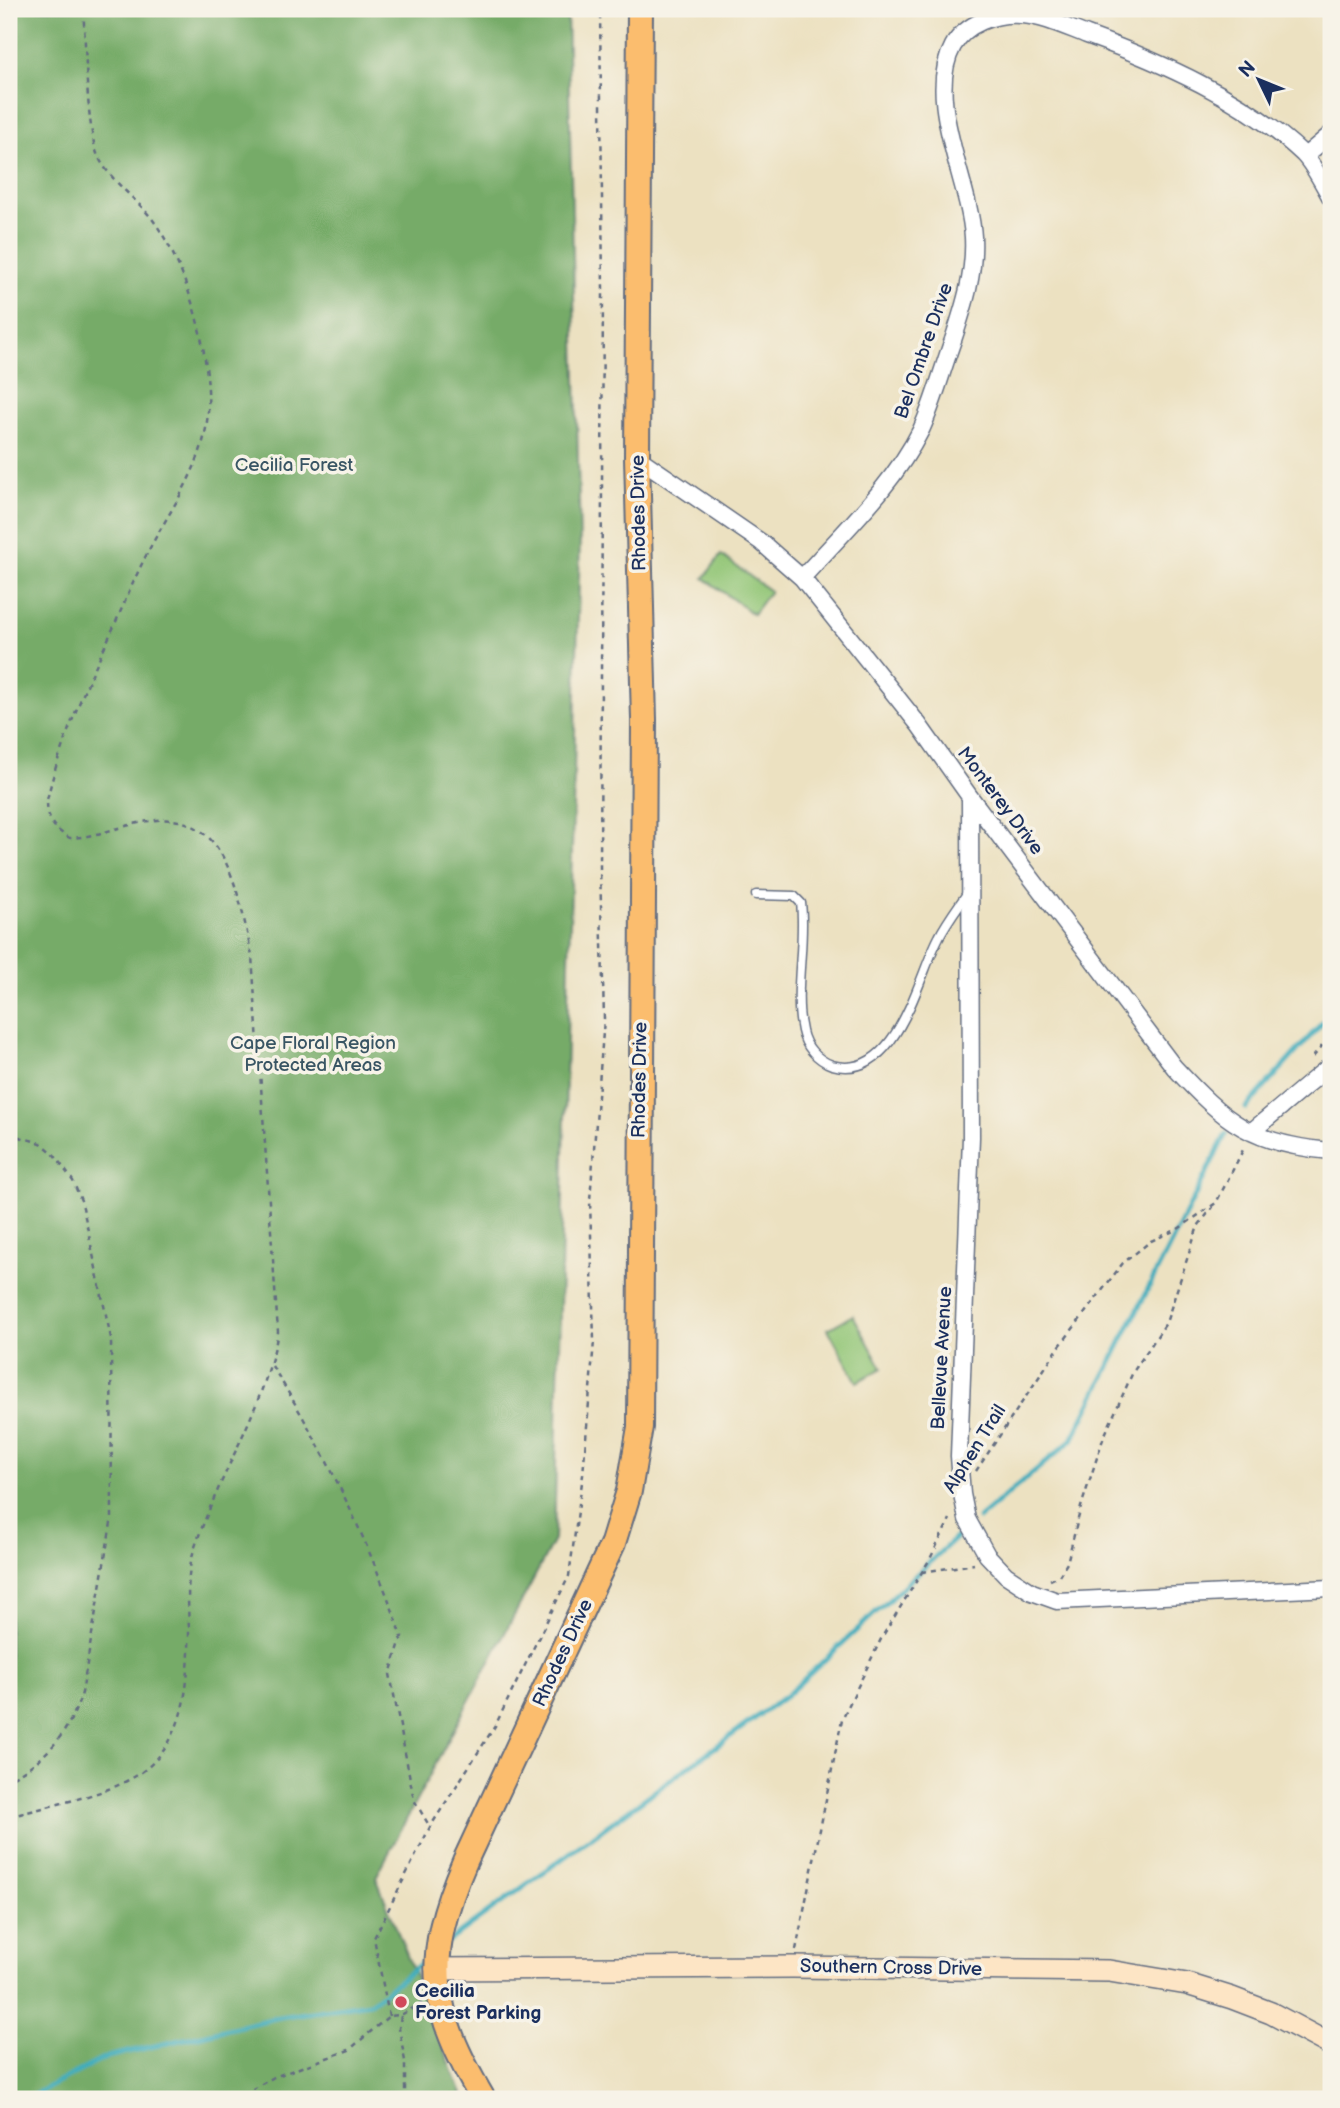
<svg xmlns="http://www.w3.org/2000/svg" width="1340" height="2108" viewBox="0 0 1340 2108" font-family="'Balsamiq Sans',sans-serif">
  <rect width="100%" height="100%" fill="#f7f3e8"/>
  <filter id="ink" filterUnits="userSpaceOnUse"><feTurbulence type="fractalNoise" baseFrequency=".0143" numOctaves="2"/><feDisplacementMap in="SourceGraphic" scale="14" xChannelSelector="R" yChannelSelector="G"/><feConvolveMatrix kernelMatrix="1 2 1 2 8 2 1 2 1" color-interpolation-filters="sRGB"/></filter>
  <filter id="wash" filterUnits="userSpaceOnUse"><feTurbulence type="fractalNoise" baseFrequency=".00686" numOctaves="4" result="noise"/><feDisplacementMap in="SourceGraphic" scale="28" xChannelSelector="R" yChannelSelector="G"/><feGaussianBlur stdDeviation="1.57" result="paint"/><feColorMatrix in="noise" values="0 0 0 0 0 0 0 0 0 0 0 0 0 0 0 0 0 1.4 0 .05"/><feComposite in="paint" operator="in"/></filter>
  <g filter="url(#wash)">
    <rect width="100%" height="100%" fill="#ece1c1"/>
    <path fill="#93c677" stroke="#577a6a" stroke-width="2" d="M721,555L770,591L753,614L704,578Z
      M853,1315L882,1368L857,1382L828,1329Z"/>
    <path fill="#76ab68" stroke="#486d63" stroke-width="2" d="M9,9H567L580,541L554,1540L376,1877L464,2099H9Z"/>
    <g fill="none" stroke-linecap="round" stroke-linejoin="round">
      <path stroke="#3eacbc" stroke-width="5" d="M1246,1108L1331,1013
        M979,1518L1072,1440L1226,1134
        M449,1941L787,1695L962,1532
        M25,2099L107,2057L280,2017L370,2003L431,1956"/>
    </g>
  </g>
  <g filter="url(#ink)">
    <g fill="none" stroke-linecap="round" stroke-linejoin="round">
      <g stroke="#646d81" stroke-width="11">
        <path id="lane" d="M756,895L794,896L801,903C806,943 793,992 802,1031C805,1046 817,1060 832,1065C897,1083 918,976 939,937C947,921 958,907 968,892"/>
      </g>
      <g stroke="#646d81" stroke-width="19">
        <path id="street" d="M1305,156L1331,134
          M637,457L761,542L802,578L919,725L970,797L1174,1067C1225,1122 1253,1145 1331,1151
          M802,578C844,531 893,486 921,430C934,402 942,370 953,340C964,307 975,273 973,237C970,182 924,99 953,46C966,23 995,13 1021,15C1043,16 1066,27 1087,35C1161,62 1245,99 1303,154C1314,165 1323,184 1331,198
          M970,797L971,1137L959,1456L962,1494L967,1519L987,1555L1006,1575L1032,1592L1057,1601L1331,1588
          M1251,1132L1331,1065"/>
      </g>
      <g stroke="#646d81" stroke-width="24">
        <path id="secondary" d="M436,1969L793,1967L1109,1971L1187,1984L1232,1998L1271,2013L1331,2045"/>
      </g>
      <g stroke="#646d81" stroke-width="28">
        <path id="primary" d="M483,2099C430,2008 422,1960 465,1861L613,1543L629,1491L640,1427L644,720L637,457L640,9"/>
      </g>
      <path stroke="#646d81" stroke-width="2.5" stroke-dasharray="5 5" stroke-linecap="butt" d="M1313,1057L1331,1035
        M9,1134L41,1143L53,1153L73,1181L82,1203L111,1338L112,1517L82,1693C69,1733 46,1760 9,1779
        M272,1366C326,1451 368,1541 402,1636L390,1674L414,1800L430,1827
        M976,1471L1059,1347L1123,1263L1151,1241L1178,1229L1216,1203L1244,1148
        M922,1572L974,1564
        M1050,1580L1059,1576L1067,1563L1081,1507L1103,1439L1133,1372L1166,1323L1198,1226L1213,1207
        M9,1817C120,1786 185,1788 189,1651C190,1619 184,1581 194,1550C218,1476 264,1409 278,1332L252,956C239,898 228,807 149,821C122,825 97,837 70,838C53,829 47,820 47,800C61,740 85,688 111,633C124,604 136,574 151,546C175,502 205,463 208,411C211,353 188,268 153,220C137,199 109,180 98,156C86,129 86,43 83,9
        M796,1950L842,1719L882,1637L930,1559L950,1519
        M389,2016L374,1938L430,1827L495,1726L569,1576L583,1475L594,1341L590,1200L604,1019L600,867L603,291L600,9
        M401,2016L399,2028L405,2061V2099
        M235,2099L274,2077L349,2050L389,2016L401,2015L422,2003"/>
      <use href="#lane" stroke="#fff" stroke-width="8"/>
      <use href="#street" stroke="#fff" stroke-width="16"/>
      <use href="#secondary" stroke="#fde5c5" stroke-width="21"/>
      <use href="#primary" stroke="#fbbd6e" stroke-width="24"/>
    </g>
  </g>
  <circle fill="#d1495b" stroke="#f7f3e8" stroke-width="2.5" cx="401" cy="2002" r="7"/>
  <g text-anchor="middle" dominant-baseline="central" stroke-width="7" stroke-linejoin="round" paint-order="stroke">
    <g font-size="19" fill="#1b2f5e" stroke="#f7f3e8">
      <text transform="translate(924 351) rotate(-71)">Bel Ombre Drive</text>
      <text transform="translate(639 513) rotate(-91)">Rhodes Drive</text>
      <text transform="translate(1000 801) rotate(53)">Monterey Drive</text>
      <text transform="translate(640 1080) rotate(-89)">Rhodes Drive</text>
      <text transform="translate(942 1358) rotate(-87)">Bellevue Avenue</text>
      <text transform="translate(975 1449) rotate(-58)">Alphen Trail</text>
      <text transform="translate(563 1653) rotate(-65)">Rhodes Drive</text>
      <text transform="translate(891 1968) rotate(1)">Southern Cross Drive</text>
    </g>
    <g font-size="19" fill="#395564" stroke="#f7f3e8">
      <text x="294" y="465">Cecilia Forest</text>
      <text x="313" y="1043">Cape Floral Region<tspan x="313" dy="22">Protected Areas</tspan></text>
    </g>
    <g font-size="19" font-weight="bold" fill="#1b2f5e" stroke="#f7f3e8" text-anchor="start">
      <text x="415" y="1991">Cecilia<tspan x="415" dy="22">Forest Parking</tspan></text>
    </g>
  </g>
  <rect width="1340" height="2108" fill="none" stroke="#f7f3e8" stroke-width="35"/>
  <g transform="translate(1259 80) rotate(313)" stroke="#f7f3e8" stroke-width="5" paint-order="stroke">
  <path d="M0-5L12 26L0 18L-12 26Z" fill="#1b2f5e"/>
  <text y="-10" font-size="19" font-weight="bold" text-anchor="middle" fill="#1b2f5e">N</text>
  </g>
</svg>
